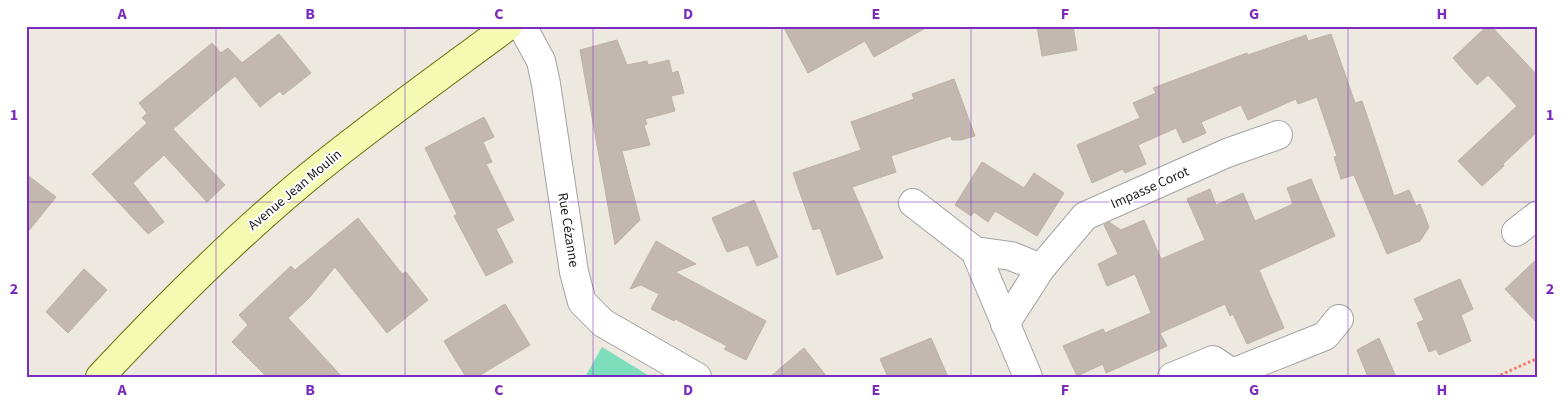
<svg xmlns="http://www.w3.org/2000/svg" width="1564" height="403" viewBox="0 0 1564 403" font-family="'Source Sans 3',sans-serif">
  <rect width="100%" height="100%" fill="#ede9e0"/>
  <path fill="#7cdebb" d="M602,347L651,377H585Z"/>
  <path fill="#c2b8b0" stroke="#bfb0a3" d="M783,26H929L874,57L865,41L808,73Z
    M1037,26H1073L1077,50L1042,56Z
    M1487,26H1491L1538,76V131L1503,164L1504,166L1482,186L1458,161L1517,106L1488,75L1477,85L1453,58Z
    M279,34L311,73L283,95L280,91L260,107L235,76L173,129L225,185L207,202L164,155L133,183L164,222L148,234L92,174L147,123L142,118L147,113L139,103L212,43L221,53L228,48L242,63Z
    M1331,34L1355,103L1362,101L1394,196L1409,190L1416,206L1420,204L1429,227L1420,241L1387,254L1354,175L1341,179L1334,157L1337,156L1317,97L1298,104L1296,99L1248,120L1241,105L1201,122L1206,133L1183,143L1176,128L1138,145L1146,164L1125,173L1123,169L1092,183L1077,145L1140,118L1133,103L1156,93L1153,88L1247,53L1248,55L1306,35L1308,41Z
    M617,40L627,65L647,61L648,65L669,60L672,73L678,71L684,93L671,96L675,111L645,119L647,124L644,125L650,145L622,151L640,220L615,245L580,50Z
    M954,79L975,136L961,140H952L951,136L891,156L896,172L852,187L883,258L837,275L820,228L813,230L793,173L861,150L851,122L914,99L912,94Z
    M484,117L494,137L483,142L492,162L486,164L514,220L496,229L513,262L486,276L454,216L457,214L425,148Z
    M982,162L1024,188L1034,173L1064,193L1037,236L995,211L988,222L974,212L971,216L955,205Z
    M26,174L56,197L26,234Z
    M1311,179L1335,236L1259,270L1284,328L1247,344L1233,314L1230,316L1225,304L1160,333L1167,346L1106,373L1103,364L1077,376L1063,346L1103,329L1105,333L1151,313L1135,274L1107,286L1098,264L1118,254L1104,225L1109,222L1121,230L1144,220L1161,259L1205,240L1187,199L1210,189L1216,205L1243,193L1255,221L1293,204L1287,188Z
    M754,200L778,257L757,266L748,245L727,252L712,218Z
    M358,218L402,274L406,272L428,300L387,333L335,267L309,298L288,318L342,377H267L232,342L248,325L239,315L291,266L295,270Z
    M656,241L696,264L675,272L766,321L746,360L724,349L727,346L675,319L674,321L651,309L659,294L641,285L630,289Z
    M1538,258V324L1505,289Z
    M84,269L107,290L68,333L46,312Z
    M1460,279L1473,309L1461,315L1471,341L1439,355L1436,349L1429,352L1417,323L1424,320L1414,299Z
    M505,304L530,345L477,377H466L444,341Z
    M931,338L948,377H888L880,359Z
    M1379,338L1396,377H1368L1357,350Z
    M804,348L827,377H770Z"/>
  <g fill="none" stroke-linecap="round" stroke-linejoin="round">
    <g stroke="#a2a2a2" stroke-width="30">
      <path id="street" d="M522,26L541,61L546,84L574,272L582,302L603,323L697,377
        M913,203L975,251L1028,377
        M1516,232L1538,215
        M975,251L1011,256L1041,268
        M1005,324L1041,268L1085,216L1227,153L1278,135
        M1172,377L1213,360L1232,373L1325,336L1339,319"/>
    </g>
    <g stroke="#637103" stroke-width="30">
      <path id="secondary" d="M100,377C170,302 243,229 323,165C383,117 446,72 508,26"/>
    </g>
    <path stroke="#fb7663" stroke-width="3" stroke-dasharray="2.5 2.5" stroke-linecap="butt" d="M1496,377L1538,358"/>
    <use href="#street" stroke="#fff" stroke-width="28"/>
    <use href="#secondary" stroke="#f5fab2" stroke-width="28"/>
  </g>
  <path fill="none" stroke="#7b2cbf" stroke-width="1" stroke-opacity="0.55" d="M216,26V377M405,26V377M593,26V377M782,26V377M971,26V377M1159,26V377M1348,26V377M26,202H1538"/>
  <g text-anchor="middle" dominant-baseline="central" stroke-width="4" stroke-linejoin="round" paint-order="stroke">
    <g font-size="14" fill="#1b1b1b" stroke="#fff">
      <text transform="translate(1150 188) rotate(-24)">Impasse Corot</text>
      <text transform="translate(295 190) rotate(-40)">Avenue Jean Moulin</text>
      <text transform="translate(568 230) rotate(81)">Rue Cézanne</text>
    </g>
  </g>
  <rect width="1564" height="403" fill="none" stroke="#ffffff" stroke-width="55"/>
  <rect x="28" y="28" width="1508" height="348" fill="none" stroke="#7b2cbf" stroke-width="2"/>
  <g font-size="16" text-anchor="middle" font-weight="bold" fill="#7b2cbf">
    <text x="122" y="19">A</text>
    <text x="310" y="19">B</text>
    <text x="499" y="19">C</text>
    <text x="688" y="19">D</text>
    <text x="876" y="19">E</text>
    <text x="1065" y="19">F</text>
    <text x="1254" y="19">G</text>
    <text x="1442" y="19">H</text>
    <text x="14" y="120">1</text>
    <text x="1550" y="120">1</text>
    <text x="14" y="294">2</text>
    <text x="1550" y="294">2</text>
    <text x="122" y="395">A</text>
    <text x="310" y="395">B</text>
    <text x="499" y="395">C</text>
    <text x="688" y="395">D</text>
    <text x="876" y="395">E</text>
    <text x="1065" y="395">F</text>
    <text x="1254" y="395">G</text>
    <text x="1442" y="395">H</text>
  </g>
</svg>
